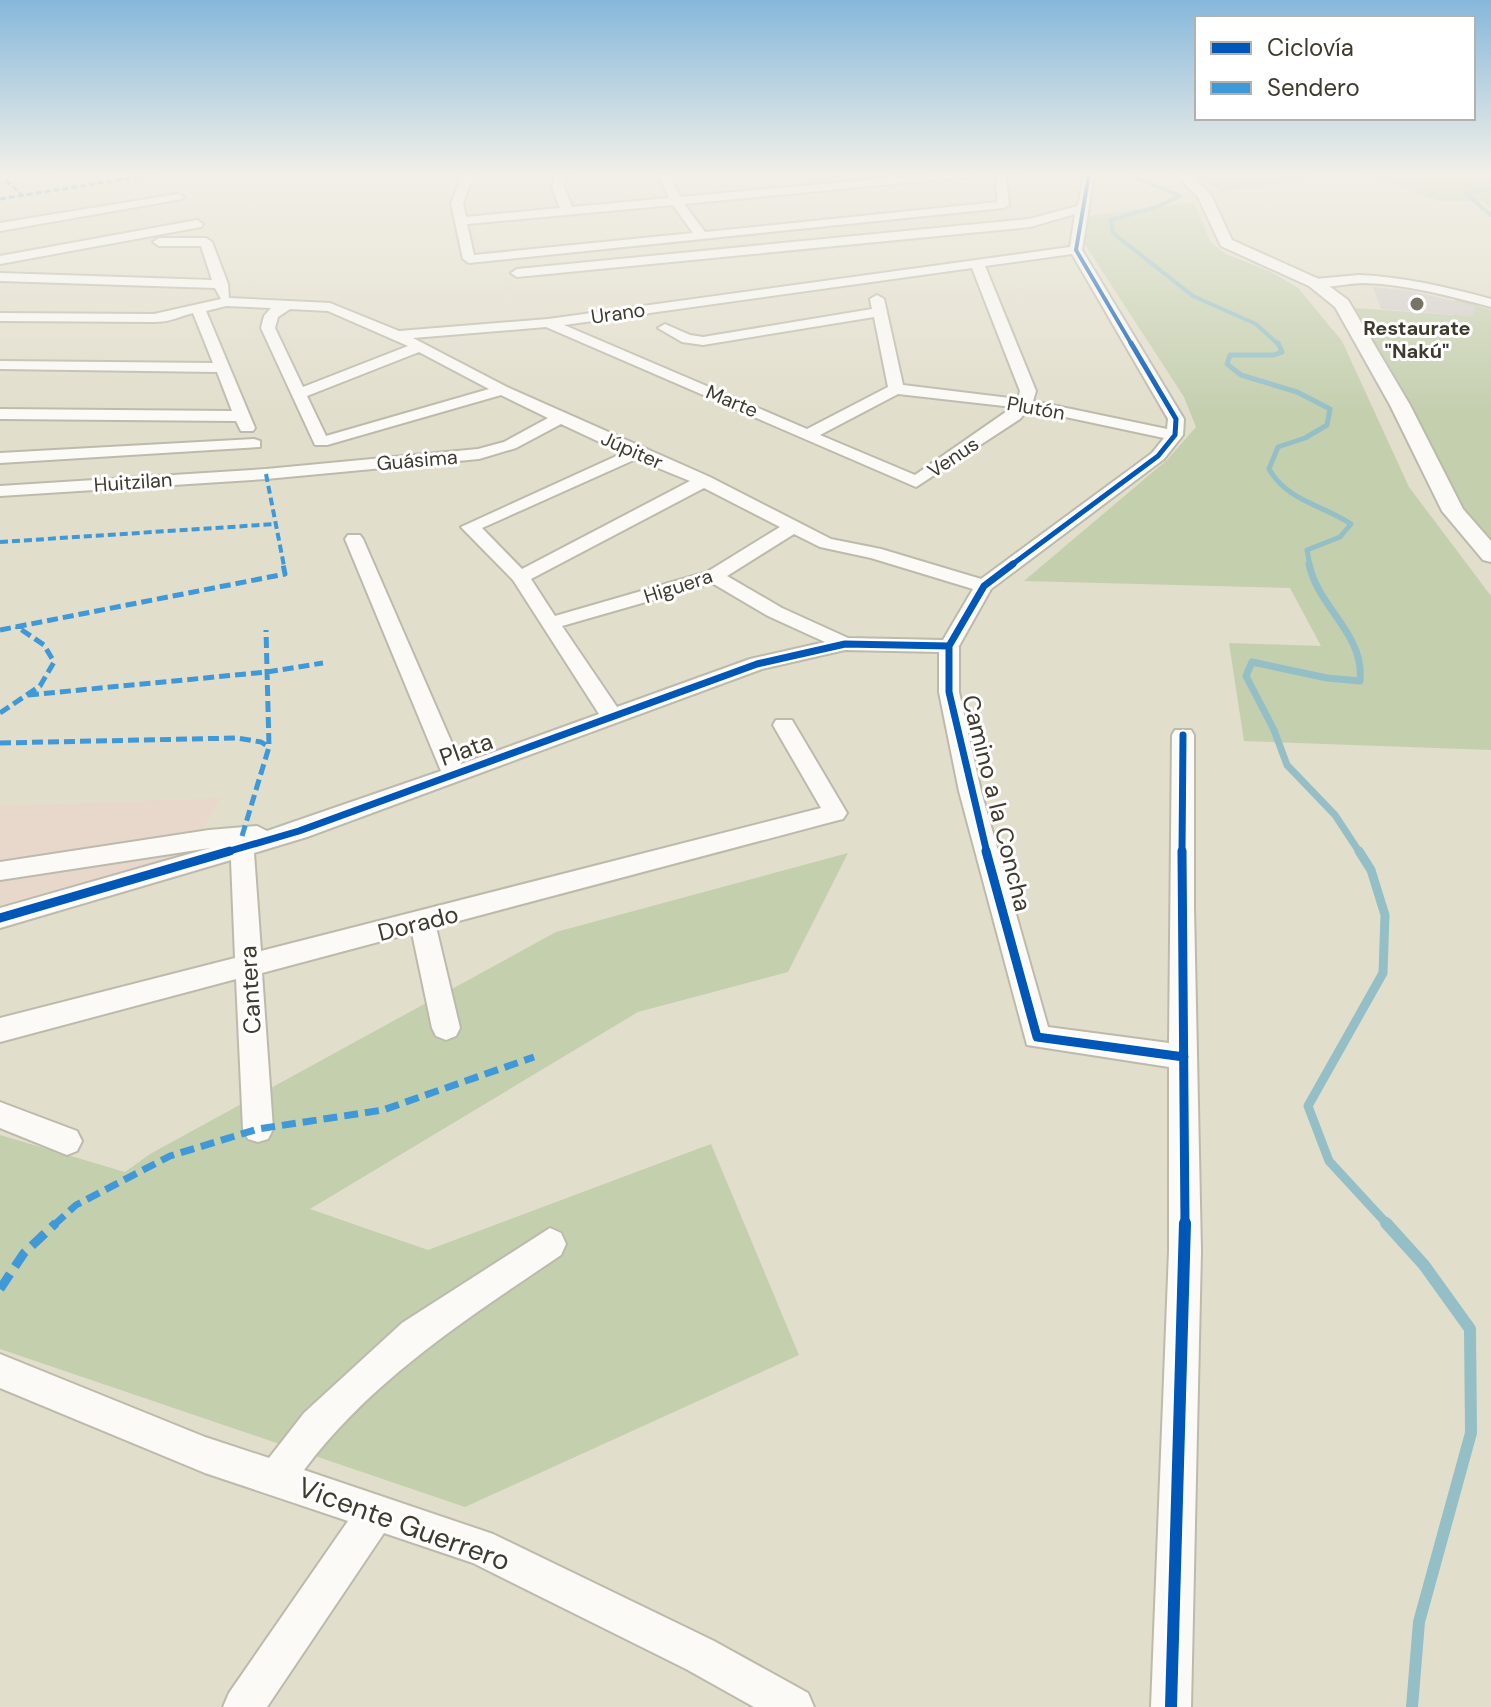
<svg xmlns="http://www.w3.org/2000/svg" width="1491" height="1707" viewBox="0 0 1491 1707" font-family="'DM Sans',sans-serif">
  <rect width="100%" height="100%" fill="#e2decc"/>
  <path fill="#e8d8cc" d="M220,798L187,860L0,905V806Z"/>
  <path fill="#c4cfae" d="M1194,174H1310L1295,181L1222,192Z
    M1363,174H1491V208L1482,201H1440Z
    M1194,202L1211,243L1226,254L1271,272L1298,288L1342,341L1409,487L1491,596V750L1244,741L1229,643L1321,646L1290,588L1024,581L1167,460L1196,427L1184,397L1084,243L1087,216Z
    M1455,299L1491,310V553L1457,508L1366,329L1341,307L1454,315Z
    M848,853L788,972L638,1012L310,1209L428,1250L711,1144L799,1355L465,1507L0,1349V1135L125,1172L150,1154L556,932Z"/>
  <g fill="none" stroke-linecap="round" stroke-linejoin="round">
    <path stroke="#94bfc7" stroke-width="4" d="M1136,174L1137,178L1180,196L1156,207L1111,220L1113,233L1193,296L1256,324L1279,345
      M1491,188L1466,194L1491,215"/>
    <path stroke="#94bfc7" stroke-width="5" d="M1278,343L1282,352L1274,355H1230L1227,364L1241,375L1297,392L1330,409L1327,425L1305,438L1278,447L1269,469C1287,501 1323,505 1351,524L1340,537L1307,550L1310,566"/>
    <path stroke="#94bfc7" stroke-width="7" d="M1309,564C1318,608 1365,634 1360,681L1327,678L1252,662L1246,676L1274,730L1287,765L1335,815L1360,853"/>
    <path stroke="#94bfc7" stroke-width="9" d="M1359,851L1371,870L1385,915L1383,973L1308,1106L1329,1161L1388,1225"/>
    <path stroke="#94bfc7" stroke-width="12" d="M1386,1223L1424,1265L1470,1329L1471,1433L1419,1622L1412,1707"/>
  </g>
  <path fill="#d3cdca" d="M1373,287L1411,291L1475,306L1473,316L1381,309Z"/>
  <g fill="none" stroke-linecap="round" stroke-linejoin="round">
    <g stroke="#bdbaac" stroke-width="4">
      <path id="minor" d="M19,174H49L0,183V177Z
        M463,174H474L463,203L466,217L560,208L552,187L556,174H567L564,187L572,207L669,198L658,174H669L680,197L930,174H972L967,177L684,204L705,232L997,202L996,174H1006L1009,205L1003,208L469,263L463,259L451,203ZM673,205L693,233L474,255L467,224Z
        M1084,174H1094L1082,250L1184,419L1183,435L1164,459L991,589L959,646V692L981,791L1048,1027L1169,1043L1172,735L1175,730H1191L1194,735V907L1201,1251L1191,1707H1151L1169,1251V1067L1027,1045L959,791L939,692V652L845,650L762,669L307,837L254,853L261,951L821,808L773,725L776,720H792L847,813L843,819L835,821L436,927L460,1028L456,1036L446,1040L436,1036L432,1028L412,933L262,973L273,1129L268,1139L258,1142L248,1139L243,1129L236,979L0,1042V1018L235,958L231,860L0,928V908L210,848L0,880V862L209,830L257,826L267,831L441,771L345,539L348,535H360L363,539L461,764L599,714L513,580L461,527L623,453L561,424L516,448L479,459L266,479L0,496V486L266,469L478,449L504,442L548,418L501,395L327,445H315L261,328L264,316L271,308L226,306L206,311L255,428L253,431H241L236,421L0,419V409L232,411L217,372L0,369V361L213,363L193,313C178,317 171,322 154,322L0,321V313L154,314L221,299L215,288L0,281V273L212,280L201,246H159L153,242L159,238H206L212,242L228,284L229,298L330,303L399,331L548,319L1070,247L1075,214L1030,227L517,277L511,273L517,269L1029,219L1078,206ZM1072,254L1168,419L1167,429L1033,401L1036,391L985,266ZM972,268L1020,391L1018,399L903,385L884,299L877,295L870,299L872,309L703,337L690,335L665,324L658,328L682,342L703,345L874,317L888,387L807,429L564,325ZM290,309L328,311L408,346L303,387L275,328L278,317ZM546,327L916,487L1020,419L1028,409L1164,438L1152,453L981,579L881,549L831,539L710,477L507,387L413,338ZM419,352L489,389L326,436L307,396ZM898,394L1013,407L915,475L820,435ZM636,459L690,481L522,569L482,528ZM704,488L780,527L707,572L555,616L531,579ZM794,534L820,547L871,558L973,589L943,640L848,638L782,608L727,576ZM712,583L768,616L825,642L750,659L617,707L562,626Z
        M178,194L184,197L182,199L0,231V223Z
        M197,220L203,224L201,227L0,264V256Z
        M1359,275C1404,277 1447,287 1491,299V307C1449,296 1407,284 1363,283C1348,283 1320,291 1308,283L1315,279Z
        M254,439L260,441V447L0,463V453Z
        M0,1102L77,1131L82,1141L77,1151L67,1155L0,1128Z
        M550,1228L561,1233L566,1244L561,1255C468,1318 372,1379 304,1470L493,1534L714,1641L808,1693L814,1707H754L686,1669L473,1563L384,1533L267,1707H223L229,1693L348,1521L205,1473L0,1388V1354L205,1437L269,1458L304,1413L402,1323Z"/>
    </g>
    <g stroke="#bdbaac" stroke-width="4">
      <path id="tertiary" d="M1175,174H1190L1211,195L1232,240L1321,280L1348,300L1410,405L1463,509L1491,541V562L1483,560L1442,511L1390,405L1335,307L1309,286L1221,246L1198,197Z"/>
    </g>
    <use href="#minor" fill="#fbfaf7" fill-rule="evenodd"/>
    <use href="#tertiary" fill="#fbfaf7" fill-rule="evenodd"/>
    <path stroke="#3f98d7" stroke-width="3" stroke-dasharray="6 3" stroke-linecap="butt" d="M6,180L22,195
      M0,199L156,174"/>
    <path stroke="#3f98d7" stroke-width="4" stroke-dasharray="8 4" stroke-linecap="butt" d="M266,474L284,566
      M0,542L276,524"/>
    <path stroke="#3f98d7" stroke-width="5" stroke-dasharray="11 5" stroke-linecap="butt" d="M0,630L285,574L283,564
      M28,695L267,672L323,663
      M0,713L40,686L54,662L44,645L16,626
      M0,743L237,738L261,742L269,747
      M242,836L269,747L266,630"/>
    <path stroke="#3f98d7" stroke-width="7" stroke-dasharray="14 7" stroke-linecap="butt" d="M54,1225L76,1205L170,1156L258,1129L383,1110L534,1057"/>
    <path stroke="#3f98d7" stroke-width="9" stroke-dasharray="18 9" stroke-linecap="butt" d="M0,1289L24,1253L56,1223"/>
    <g stroke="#fff" stroke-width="7">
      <path id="cycleway-far4" d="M1089,174L1076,250L1132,345"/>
    </g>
    <g stroke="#fff" stroke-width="8">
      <path id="cycleway-far3" d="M1010,566L1158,456L1175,435L1176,419L1131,343"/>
    </g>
    <g stroke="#fff" stroke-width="11">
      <path id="cycleway-far2" d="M223,853L299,831L757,664L845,644L949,646
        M987,853L949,692V646L984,586L1013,564
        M1182,853L1183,735"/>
    </g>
    <g stroke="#fff" stroke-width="14">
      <path id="cycleway-far1" d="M986,851L1037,1037L1184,1057
        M1182,851L1185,1225
        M0,918L230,851"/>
    </g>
    <g stroke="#fff" stroke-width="17">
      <path id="cycleway" d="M1171,1707L1185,1223"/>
    </g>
    <use href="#cycleway-far4" stroke="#0057b8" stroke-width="4"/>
    <use href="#cycleway-far3" stroke="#0057b8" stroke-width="5"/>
    <use href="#cycleway-far2" stroke="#0057b8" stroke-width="7"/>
    <use href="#cycleway-far1" stroke="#0057b8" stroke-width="9"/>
    <use href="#cycleway" stroke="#0057b8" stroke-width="12"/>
  </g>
  <linearGradient id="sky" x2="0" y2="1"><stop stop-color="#86b8db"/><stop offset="0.42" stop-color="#f2f0e8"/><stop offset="1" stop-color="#f2f0e8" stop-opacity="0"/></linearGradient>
  <rect width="1491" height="413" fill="url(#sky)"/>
  <circle fill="#777465" stroke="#fff" stroke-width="3" cx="1417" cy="304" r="8"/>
  <g text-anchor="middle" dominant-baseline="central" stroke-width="6" stroke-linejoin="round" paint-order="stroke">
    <g font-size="20" fill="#3e3b2e" stroke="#fff">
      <text transform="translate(618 313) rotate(-8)">Urano</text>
      <text transform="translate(732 401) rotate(23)">Marte</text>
      <text transform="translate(1036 408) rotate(10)">Plutón</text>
      <text transform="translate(632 450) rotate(24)">Júpiter</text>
      <text transform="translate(953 457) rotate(-34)">Venus</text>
      <text transform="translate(417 460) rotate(-5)">Guásima</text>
      <text transform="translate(133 482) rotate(-4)">Huitzilan</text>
      <text transform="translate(678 586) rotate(-18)">Higuera</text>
    </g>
    <g font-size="20" font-weight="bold" fill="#3e3b2e" stroke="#fff">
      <text x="1417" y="328">Restaurate<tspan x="1417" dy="23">"Nakú"</tspan></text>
    </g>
    <g font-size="24" fill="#3e3b2e" stroke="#fff">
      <text transform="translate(466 749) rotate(-20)">Plata</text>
      <text transform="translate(997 803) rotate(76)">Camino a la Concha</text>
      <text transform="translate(418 923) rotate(-14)">Dorado</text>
      <text transform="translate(250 990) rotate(-93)">Cantera</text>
    </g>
    <g font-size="28" fill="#3e3b2e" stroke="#fff">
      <text transform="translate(404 1524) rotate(20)">Vicente Guerrero</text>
    </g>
  </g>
  <rect x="1195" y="16" width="280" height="104" fill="#ffffff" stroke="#b2b1ab" stroke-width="2"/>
  <rect x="1211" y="42" width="40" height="12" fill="#0057b8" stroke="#b2b1ab" stroke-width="2"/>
  <text x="1267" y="56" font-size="24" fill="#3e3b2e">Ciclovía</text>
  <rect x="1211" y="82" width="40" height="12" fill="#3f98d7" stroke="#b2b1ab" stroke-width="2"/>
  <text x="1267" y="96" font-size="24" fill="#3e3b2e">Sendero</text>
</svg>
